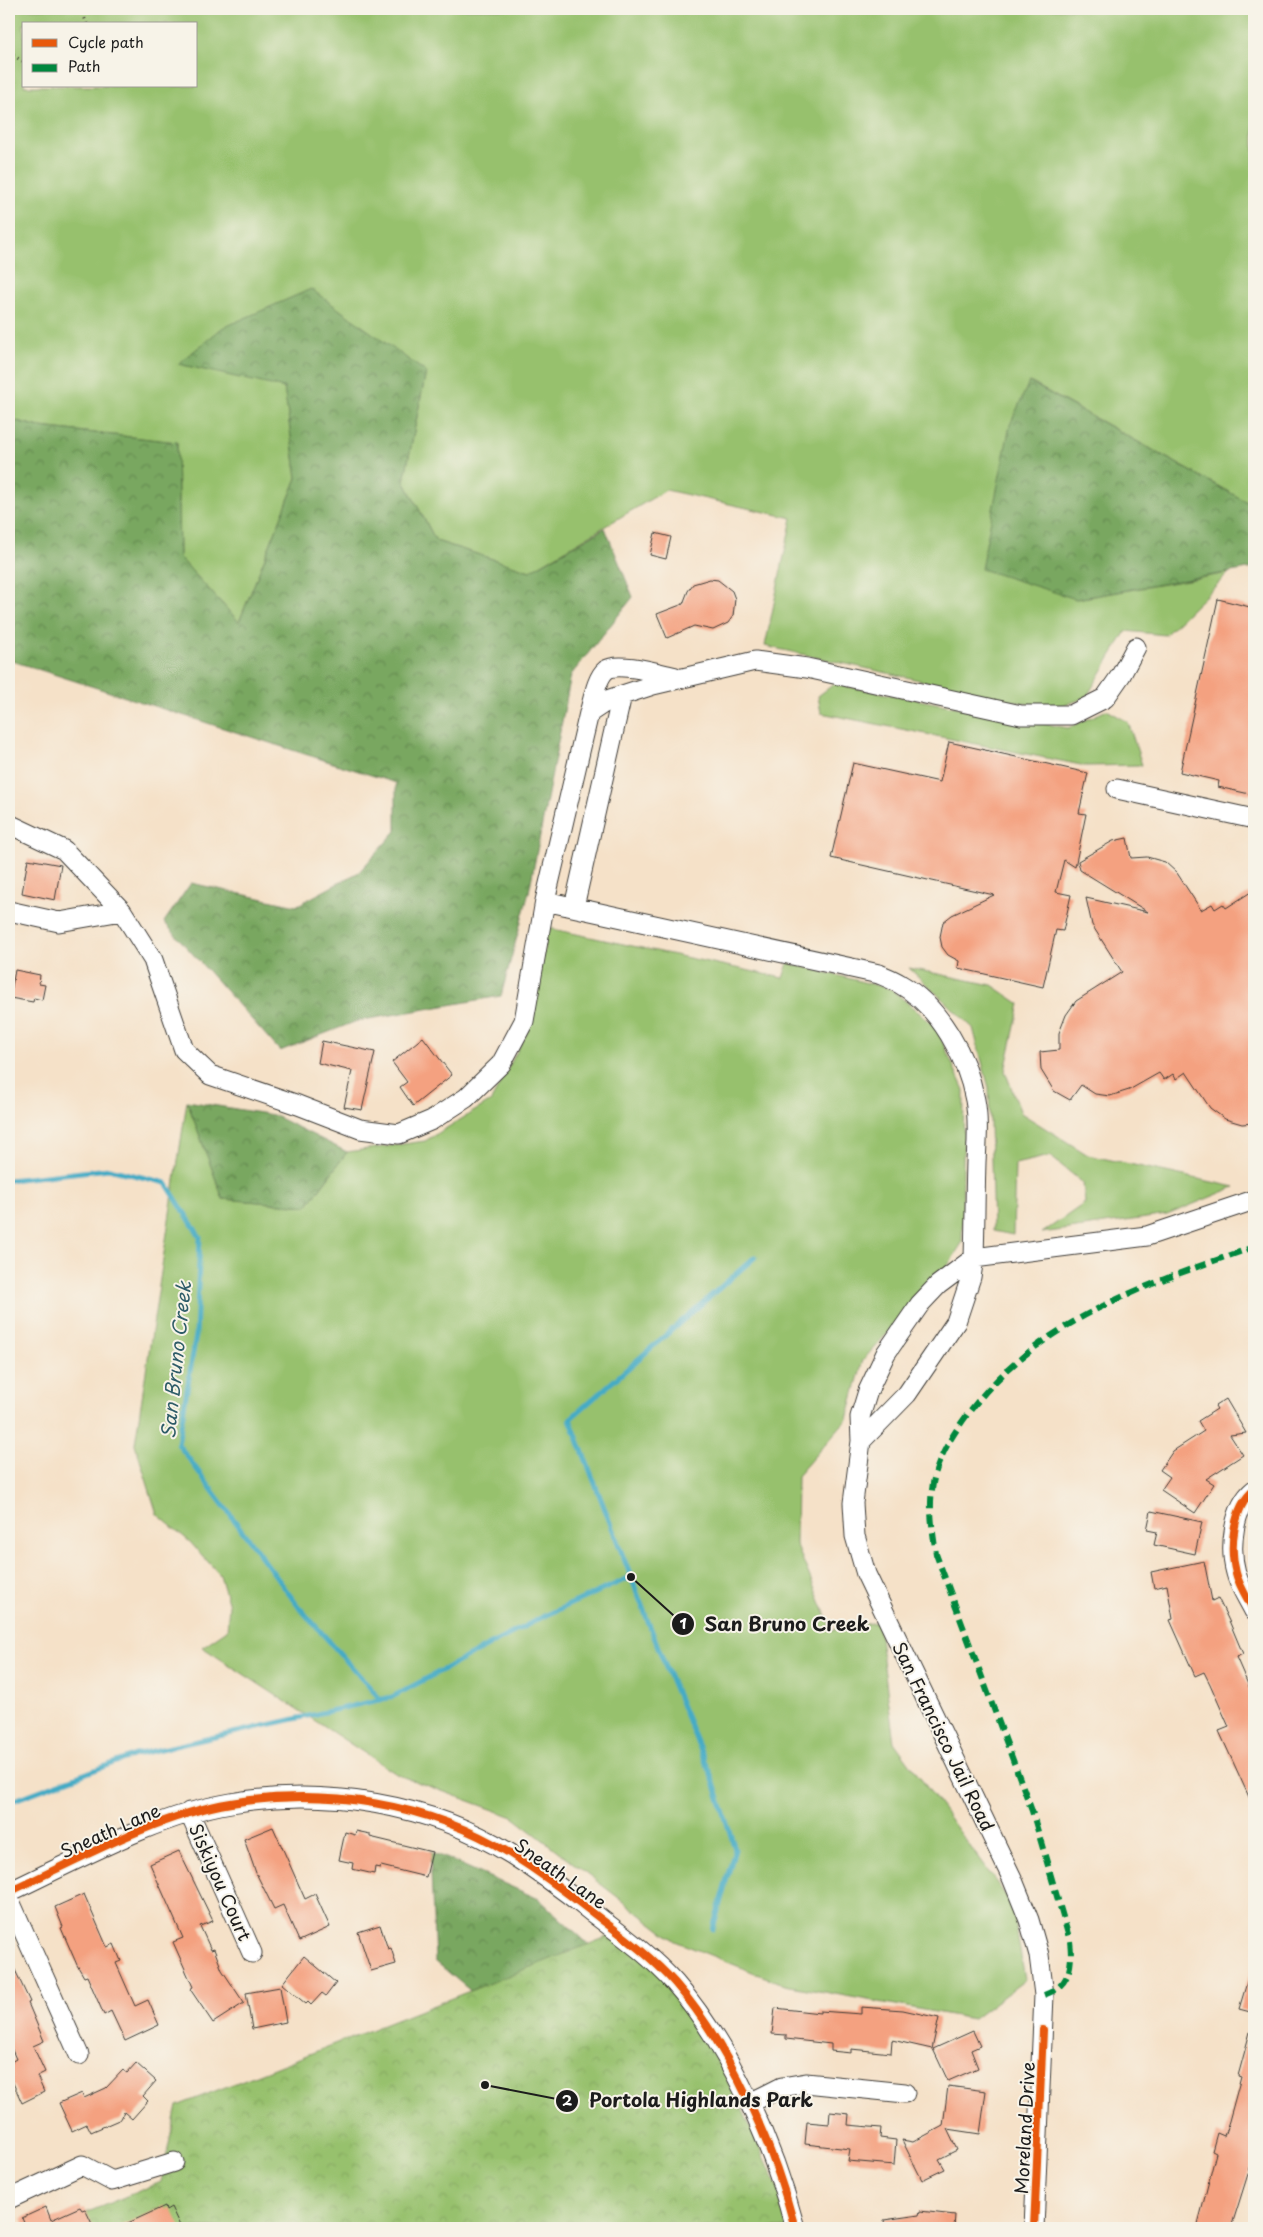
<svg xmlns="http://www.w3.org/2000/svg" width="1263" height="2237" viewBox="0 0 1263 2237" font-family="'Playpen Sans',sans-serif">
  <defs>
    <pattern id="forest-crowns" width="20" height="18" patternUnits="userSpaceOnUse" patternTransform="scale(1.25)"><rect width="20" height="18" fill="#79a760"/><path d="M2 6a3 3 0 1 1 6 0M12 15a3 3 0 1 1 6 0" fill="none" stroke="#62874e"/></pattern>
    <pattern id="park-crowns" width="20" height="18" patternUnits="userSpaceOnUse" patternTransform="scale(1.25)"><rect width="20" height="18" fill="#97c16d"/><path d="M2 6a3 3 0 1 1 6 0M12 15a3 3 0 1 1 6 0" fill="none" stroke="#82a55e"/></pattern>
  </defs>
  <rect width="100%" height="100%" fill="#f7f3e8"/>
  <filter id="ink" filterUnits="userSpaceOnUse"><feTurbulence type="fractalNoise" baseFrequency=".02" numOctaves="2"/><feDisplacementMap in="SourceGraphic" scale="10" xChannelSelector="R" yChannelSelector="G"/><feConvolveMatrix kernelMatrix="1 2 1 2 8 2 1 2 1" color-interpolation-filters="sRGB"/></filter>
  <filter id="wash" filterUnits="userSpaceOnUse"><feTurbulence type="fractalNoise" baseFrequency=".0096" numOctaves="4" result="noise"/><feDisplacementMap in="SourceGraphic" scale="20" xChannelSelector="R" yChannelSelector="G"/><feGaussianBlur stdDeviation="1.12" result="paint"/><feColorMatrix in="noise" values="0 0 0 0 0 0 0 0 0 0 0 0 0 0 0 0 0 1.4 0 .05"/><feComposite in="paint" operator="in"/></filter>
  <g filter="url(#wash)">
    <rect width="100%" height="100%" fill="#f5e1c8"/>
    <path fill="#97c16d" stroke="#5a6e44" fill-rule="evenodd" d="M9,9H1254V506L1030,382L1076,599L1229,573L1165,635L1126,631L1086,698L1050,709L765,646L792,518L666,490L530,571L436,541L404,481L426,372L179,364L284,387L297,478L239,622L179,557L177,442L40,427L9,419ZM24,24H196V86H24Z
      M834,684L1068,728L1107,710L1128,722L1142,765L1086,766L821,713L818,696Z
      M548,928L783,978L788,963L891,989L936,1027L964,1090L962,1243L947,1267L863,1360L847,1419L797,1476L796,1544L832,1630L878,1622L894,1742L1012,1904L1025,1980L973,2019L785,1985L675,1941L513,1817L398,1775L202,1647L227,1630L229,1606L220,1575L190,1542L157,1514L135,1444L187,1101L223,1199L307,1206L347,1152L425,1141L491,1101L529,1028Z
      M909,968L992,985L1020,1004L1005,1071L1021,1113L1088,1155L1235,1187L1167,1215L1042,1233L1085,1203L1083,1183L1050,1156L1015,1164L1013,1235L993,1231L989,1088L973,1028Z"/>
    <path fill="url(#forest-crowns)" stroke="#4a623e" d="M311,289L426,372L404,481L436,541L530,571L605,528L633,597L571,675L529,892L501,996L357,1021L280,1051L164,922L191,883L296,906L359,872L396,831V783L9,660V419L40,427L177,442L179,557L239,622L297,478L284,388L178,364L222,328Z
      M1029,382L1254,506V568L1076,599L981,569L1010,425Z
      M187,1101L273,1115L347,1152L307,1206L223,1199Z
      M430,1851L539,1899L674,2022L600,2100L435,1961Z"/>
    <path fill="url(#park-crowns)" stroke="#5a6e44" d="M625,1930L698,2013L797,2228H49L161,2182L177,2106Z"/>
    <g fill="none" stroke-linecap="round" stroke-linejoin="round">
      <path stroke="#45abc5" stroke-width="5" d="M9,1180L109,1169L166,1183L200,1237L196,1335L178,1444L298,1606L381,1700
        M9,1802L135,1755L392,1697L544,1616L631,1577
        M713,1929L735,1849L714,1782L670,1678L570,1419L755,1257"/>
    </g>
    <g id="blocks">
      <path fill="#f4a180" d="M655,533L671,537L666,559L650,555Z
        M710,579L718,580L732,591L735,599L733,616L728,623L713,630L694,626L667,638L657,614L683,604L688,591L693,584Z
        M1218,599L1254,608V795L1218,787L1219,781L1180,772Z
        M949,742L1088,773L1079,813L1086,814L1075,867L1064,860L1056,892L1071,895L1063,931L1056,930L1043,987L958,968L959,961L948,955L942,947L940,937L943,922L952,915L994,895L831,858L853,763L940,782Z
        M1127,838L1131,858L1147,857L1165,862L1177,873L1201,910L1212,904L1215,909L1223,904L1226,908L1254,890V1123L1242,1124L1225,1119L1210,1108L1186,1072L1176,1079L1173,1074L1164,1080L1159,1073L1129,1090L1110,1096L1095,1094L1081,1085L1070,1100L1054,1091L1041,1070L1040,1052L1059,1050V1033L1066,1015L1076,1001L1122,972L1092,925L1086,898L1148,912L1080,870L1078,861L1113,841Z
        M28,859L61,865L55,900L22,893Z
        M15,970L40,975L39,984L45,985L42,1000L34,998L33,1002L10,998Z
        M423,1037L452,1075L413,1106L400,1087L407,1082L392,1062Z
        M322,1041L375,1052L362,1110L344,1107L352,1071L318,1063Z
        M1226,1399L1246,1433L1230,1435L1243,1455L1206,1479L1214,1484L1195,1513L1161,1490L1170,1477L1160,1470L1173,1451L1204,1431L1198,1421L1217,1409L1215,1406Z
        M1151,1511L1202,1522L1195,1554L1154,1545L1157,1532L1147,1530Z
        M1204,1561L1212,1601L1218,1598L1230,1623L1243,1654L1236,1657L1254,1698V1808L1219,1731L1229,1727L1210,1684L1204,1672L1195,1676L1170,1620L1173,1619L1167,1585L1154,1588L1151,1572Z
        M273,1827L305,1899L315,1894L330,1927L299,1941L283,1905L274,1909L256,1873L244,1839Z
        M356,1831L370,1834V1837L432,1852L426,1877L381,1866L380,1868L375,1867L374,1874L352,1869L353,1863L339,1860L345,1832L355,1835Z
        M179,1851L213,1921L200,1926L211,1950L214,1949L222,1970L244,2003L213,2023L190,1989L193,1987L173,1942L183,1938L150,1864Z
        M84,1894L107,1947L114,1944L121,1961L116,1963L135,2006L148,2000L159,2025L125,2041L111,2011L104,2015L87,1976L84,1977L77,1965L61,1928L63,1927L55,1907Z
        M380,1925L388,1949L391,1948L396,1964L371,1971L358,1932Z
        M304,1956L336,1983L326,1996L322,1993L311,2005L308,2002L306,2004L282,1984Z
        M9,1957L30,2002L28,2003L44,2041L33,2046L45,2072L37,2076L44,2092L22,2103L9,2074V2063L16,2059L9,2043Z
        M1251,1969H1254V2013L1239,2009Z
        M280,1987L286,2022L252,2029L246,1993Z
        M861,2007L903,2010L939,2018L932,2049L892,2040L891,2053L851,2049V2053L831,2051V2044L786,2039V2035L772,2034L775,2008L820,2013V2011L861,2014Z
        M973,2031L980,2046L971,2050L978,2068L948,2081L933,2049Z
        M1250,2032L1254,2033V2155L1231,2228H1197L1216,2153L1212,2151L1217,2133L1224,2136L1229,2121L1241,2077L1238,2076Z
        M136,2063L156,2081L143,2096L148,2101L132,2119L124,2112L121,2119L91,2132L87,2124L72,2131L59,2103L82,2093L84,2098L106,2088L123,2070L127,2073Z
        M948,2086L986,2091L980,2134L947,2129L957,2150L939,2159L945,2169L922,2180L902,2140L913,2142L943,2126Z
        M830,2112L849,2114L848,2125L881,2128L880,2138L896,2140L894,2165L848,2161L850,2149L805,2144L807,2122L829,2124Z
        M165,2206L166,2210L171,2207L181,2228H117Z
        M46,2207L51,2220L80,2207L82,2210L85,2209L94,2228H26L22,2218Z
        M920,2211L955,2215L954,2228H885L884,2220L919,2215Z"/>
    </g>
  </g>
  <g filter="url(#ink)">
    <use href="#blocks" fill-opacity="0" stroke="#3d3a36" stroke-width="1"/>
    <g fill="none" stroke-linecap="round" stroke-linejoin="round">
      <g stroke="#3d3a36" stroke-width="21">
        <path id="minor" d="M589,713C593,701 596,678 606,670C619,661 661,674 676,677
          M1117,789L1254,819
          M9,824L64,850L122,911L153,960L184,1050L210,1075L298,1105L360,1129L399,1134L432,1120L466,1098L501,1064L524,1021L545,901L879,974C886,977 894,980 900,984C940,1007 967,1057 975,1100C979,1120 977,1142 976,1162C975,1194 975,1226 974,1258L971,1277L956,1322L907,1394L861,1441
          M545,901L589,713L610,699L653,685L755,661L807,668L1021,715H1071L1105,698L1121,675L1136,647
          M574,907L622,695
          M9,911L59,922L122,911
          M1254,1490C1233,1507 1229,1548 1236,1573C1239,1586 1248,1599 1254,1611
          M189,1812L252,1953
          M9,1892C77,1860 157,1815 231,1803C325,1787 429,1803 511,1854C538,1871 564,1890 589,1910C619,1933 650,1955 675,1983C730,2046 774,2147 795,2228
          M9,1899L79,2055
          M750,2103L782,2087L806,2083L905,2093
          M9,2199L82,2165L112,2181L174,2162
          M1034,2228L1044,1995L1039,1955L1029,1920L1012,1878L866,1574L855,1536L853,1503L861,1441L860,1417L868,1391L886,1353L920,1304L938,1285L974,1258L1147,1236L1254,1200"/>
      </g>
      <path stroke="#3d3a36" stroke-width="3" stroke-dasharray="1 4" stroke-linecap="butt" d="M81,9L87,24
        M9,53L24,62"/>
      <use href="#minor" stroke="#fff" stroke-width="19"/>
      <path stroke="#00873e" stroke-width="6" stroke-dasharray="12 6" stroke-linecap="butt" d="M1044,1995C1070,1986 1073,1966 1070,1941L1032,1811L936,1554C933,1533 929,1511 932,1490C935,1462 951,1437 967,1415C1037,1320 1147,1284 1254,1247"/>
      <g stroke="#f7f3e8" stroke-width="11">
        <path id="cycleway" d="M1254,1490C1233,1507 1229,1548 1236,1573C1239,1586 1248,1599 1254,1611
          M9,1892C77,1860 157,1815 231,1803C325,1787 429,1803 511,1854C538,1871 564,1890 589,1910C619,1933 650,1955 675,1983C730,2046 774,2147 795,2228
          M1034,2228L1043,2030"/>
      </g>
      <use href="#cycleway" stroke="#e8590c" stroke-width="8"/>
    </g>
  </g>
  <g text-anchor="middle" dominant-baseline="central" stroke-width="4" stroke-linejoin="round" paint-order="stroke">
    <g font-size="18" fill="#1c1c1c" stroke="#f7f3e8">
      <text transform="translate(944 1736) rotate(64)">San Francisco Jail Road</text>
      <text transform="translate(110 1830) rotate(-24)">Sneath Lane</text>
      <text transform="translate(561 1873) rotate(35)">Sneath Lane</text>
      <text transform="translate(221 1882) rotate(66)">Siskiyou Court</text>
      <text transform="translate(1024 2128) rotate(-87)">Moreland Drive</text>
    </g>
    <g font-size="19" font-style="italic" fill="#2e5c68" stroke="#f7f3e8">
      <text transform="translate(175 1360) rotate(-84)">San Bruno Creek</text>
    </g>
  </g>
  <path fill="none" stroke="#1c1c1c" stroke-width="2" d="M631 1577L683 1624M485 2085L567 2101"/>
  <g fill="#1c1c1c" stroke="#f7f3e8" stroke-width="2">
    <circle cx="631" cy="1577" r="5"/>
    <circle cx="485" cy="2085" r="5"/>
    <circle cx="683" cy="1624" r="12"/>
    <circle cx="567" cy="2101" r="12"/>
  </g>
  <g font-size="15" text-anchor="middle" font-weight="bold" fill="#fff">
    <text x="683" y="1629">1</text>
    <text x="567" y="2106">2</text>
  </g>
  <g font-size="19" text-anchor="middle" font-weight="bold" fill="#1c1c1c" stroke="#f7f3e8" stroke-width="4" stroke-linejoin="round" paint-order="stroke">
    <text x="787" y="1631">San Bruno Creek</text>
    <text x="701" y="2107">Portola Highlands Park</text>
  </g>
  <rect width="1263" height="2237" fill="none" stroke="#f7f3e8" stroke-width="30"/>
  <rect x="22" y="22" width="175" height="65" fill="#f7f3e8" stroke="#9f9d96"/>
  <rect x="32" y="39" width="25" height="8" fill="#e8590c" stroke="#9f9d96"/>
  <text x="68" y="48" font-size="15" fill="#1c1c1c">Cycle path</text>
  <rect x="32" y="64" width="25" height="8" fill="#00873e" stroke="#9f9d96"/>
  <text x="68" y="72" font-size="15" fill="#1c1c1c">Path</text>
</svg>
